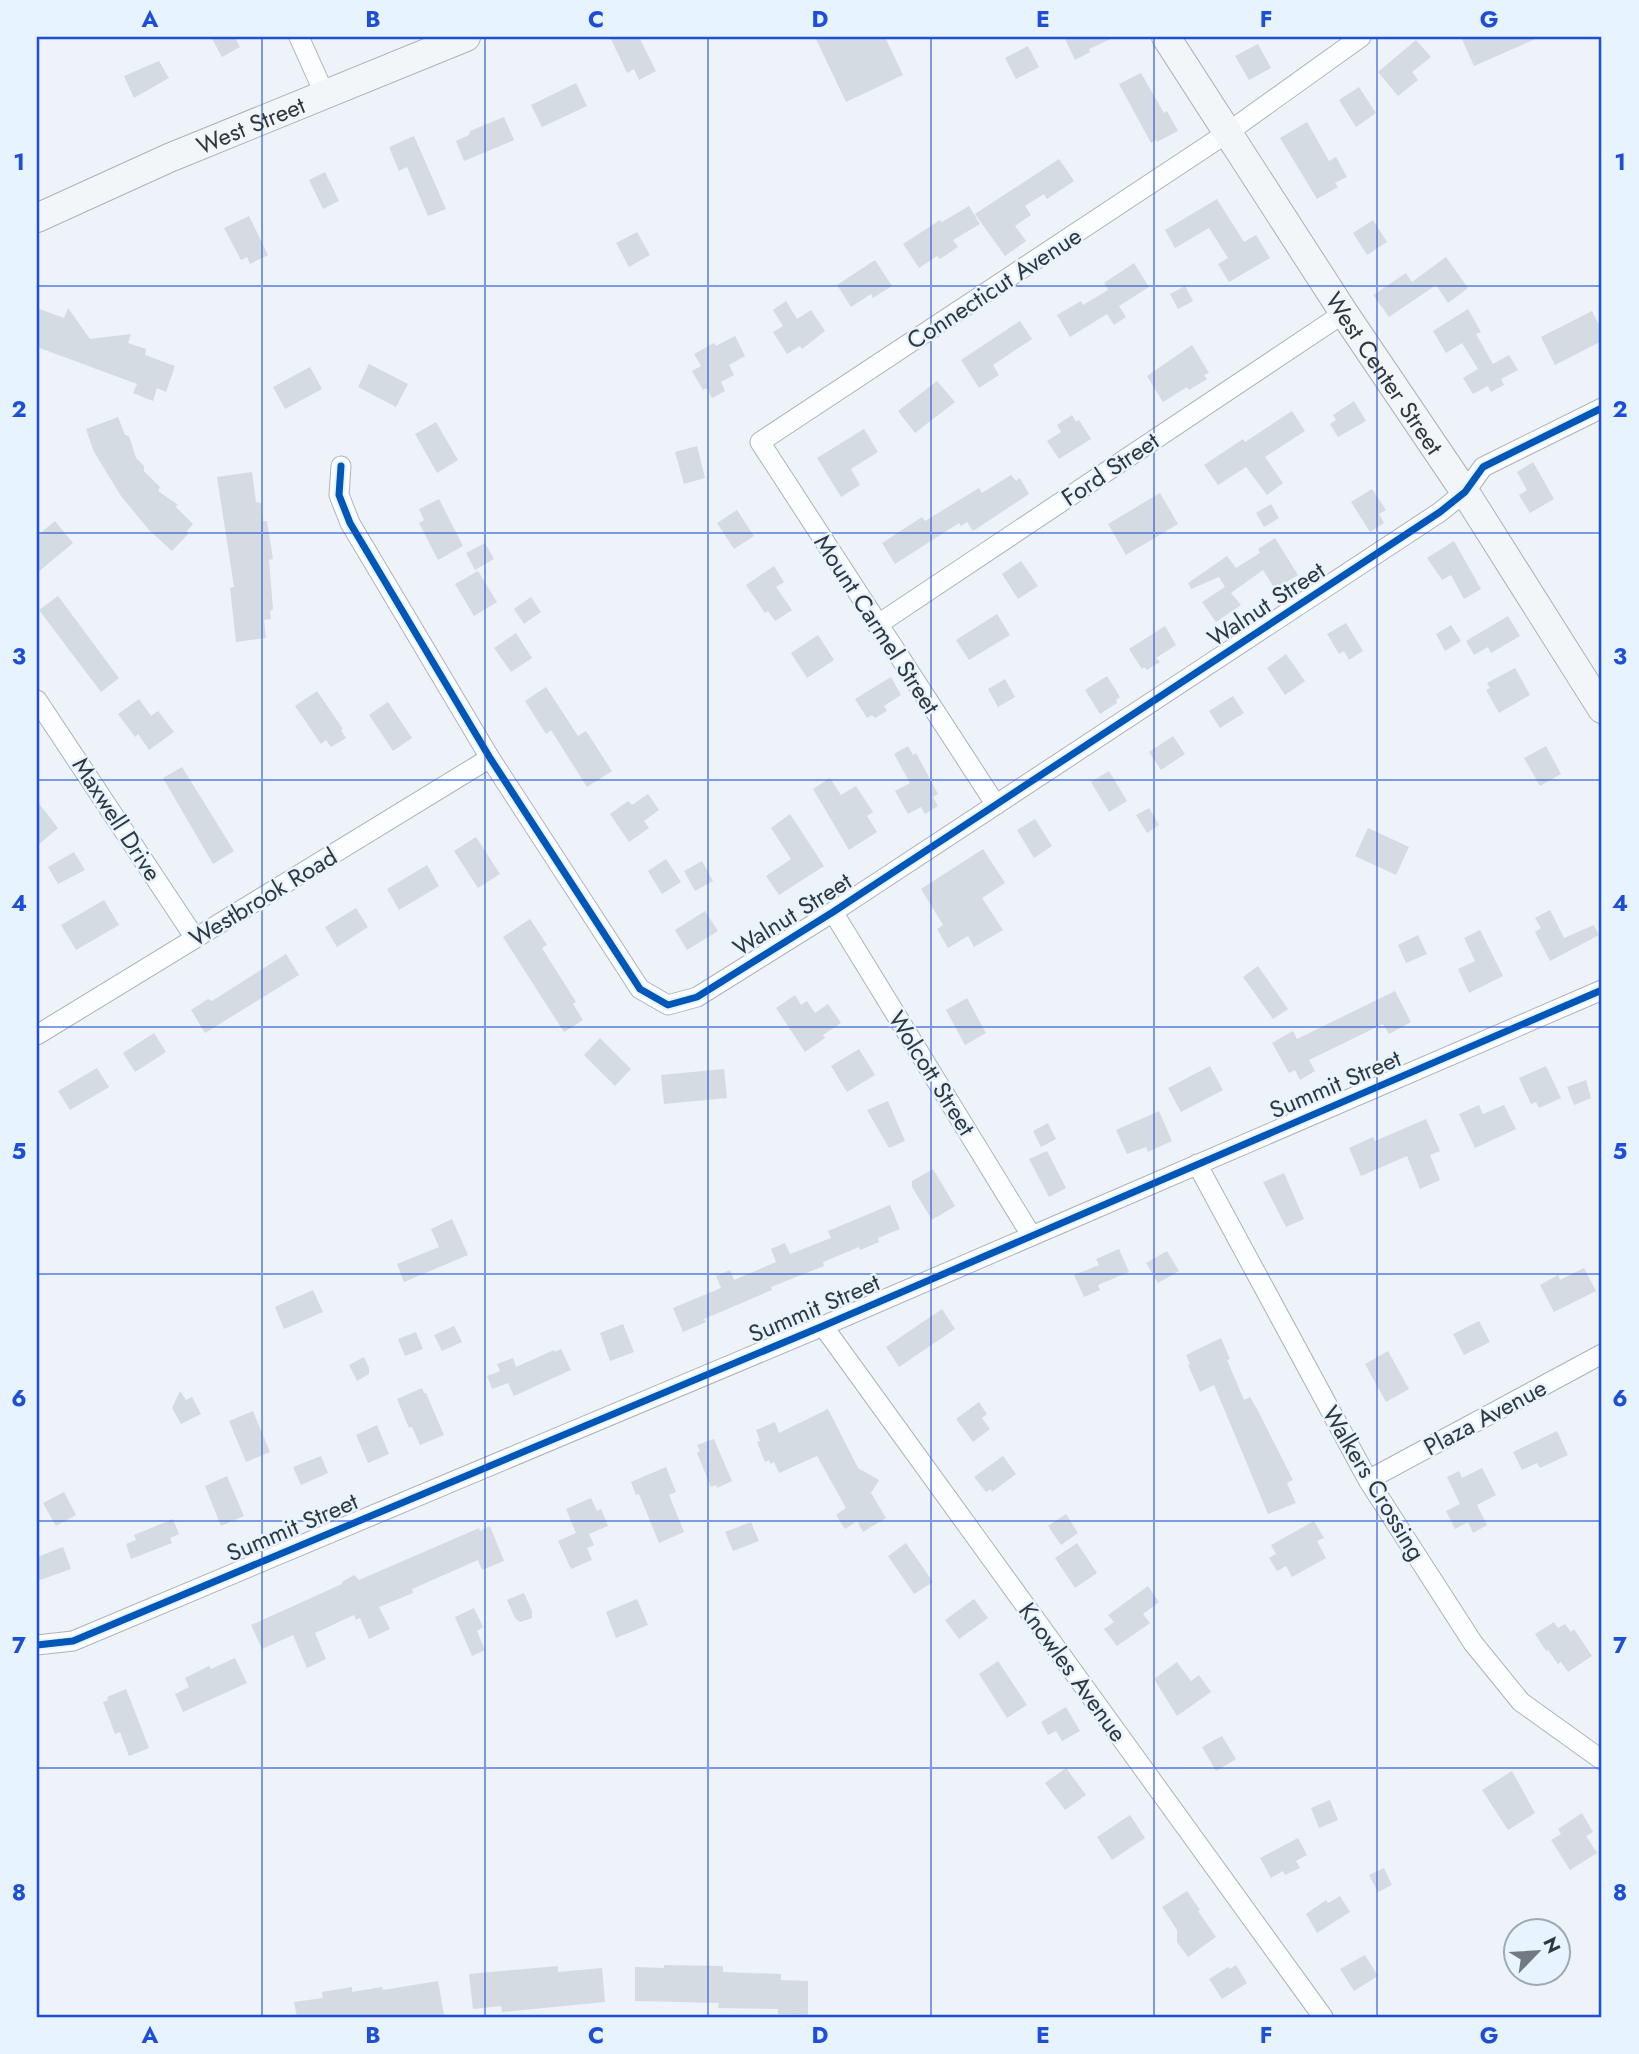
<svg xmlns="http://www.w3.org/2000/svg" width="1639" height="2054" viewBox="0 0 1639 2054" font-family="Jost,sans-serif">
  <rect width="100%" height="100%" fill="#edf3f9"/>
  <path fill="#d4dbe1" d="M211,37H235L240,47L222,57Z
    M610,37H639L656,71L639,80L634,69L627,73Z
    M815,37H885L903,75L846,102Z
    M1064,37H1115L1089,49L1090,52L1075,60Z
    M1461,37H1540L1474,66Z
    M1416,40L1431,57L1412,72L1418,80L1398,96L1378,72Z
    M1258,44L1271,68L1249,80L1235,56Z
    M1028,46L1039,67L1016,79L1005,58Z
    M159,61L169,78L134,98L124,76Z
    M1141,73L1164,113L1167,111L1178,131L1157,142L1156,140L1151,143L1119,84Z
    M576,83L587,106L542,127L531,105Z
    M1359,87L1376,113L1356,127L1339,100Z
    M504,117L514,140L464,161L456,141L469,135L470,131Z
    M1307,122L1329,161L1336,157L1347,177L1335,183L1338,187L1317,199L1280,138Z
    M414,136L446,209L428,216L407,167L399,171L389,147Z
    M1059,159L1074,181L1047,199L1044,194L1025,206L1031,215L1015,226L1026,241L1005,256L975,214Z
    M325,172L339,201L323,209L309,180Z
    M1217,199L1244,242L1256,235L1270,258L1229,282L1218,264L1228,258L1209,228L1175,248L1165,230Z
    M969,206L980,224L953,240L958,247L940,259L937,256L919,268L903,244L940,220L942,222Z
    M249,216L268,255L250,264L247,257L241,260L224,228Z
    M1373,220L1387,242L1367,255L1353,233Z
    M637,232L650,255L629,267L616,243Z
    M1446,257L1468,288L1448,303L1436,285L1389,317L1373,295L1406,273L1412,282Z
    M875,260L892,286L873,298L871,294L851,307L837,285Z
    M1134,263L1149,287L1119,306L1126,317L1114,325L1107,314L1070,337L1057,315L1081,301L1083,305L1108,290L1104,283Z
    M1185,286L1193,301L1178,309L1170,294Z
    M786,301L797,319L811,310L825,331L802,349L800,346L787,354L773,332L783,326L773,310Z
    M37,308L64,318L68,308L90,339L131,334L128,343L146,349L145,355L175,366L166,392L157,388L153,401L133,393L137,384L37,347Z
    M1468,309L1481,332L1476,334L1493,364L1509,355L1518,370L1501,379L1504,385L1491,392L1488,386L1473,394L1463,378L1478,369L1462,343L1446,353L1433,331Z
    M1592,311L1602,331V341L1555,365L1541,337Z
    M1020,321L1032,339L993,365L999,375L979,388L961,360Z
    M735,336L745,356L729,365L734,375L721,382L725,391L712,398L707,388L703,390L692,371L701,366L694,354L714,343L716,346Z
    M1192,345L1209,373L1204,375L1207,379L1189,390L1187,387L1163,402L1147,376Z
    M369,364L408,384L396,407L358,387Z
    M310,367L322,389L285,409L273,387Z
    M937,381L955,402L915,433L898,411Z
    M1354,401L1366,421L1338,437L1330,424L1336,420L1333,415Z
    M1292,411L1305,431L1265,457L1283,483L1267,495L1246,467L1218,485L1204,465L1243,439L1245,442Z
    M1072,415L1076,422L1079,420L1091,439L1059,459L1047,441L1061,432L1057,425Z
    M118,417L125,435L129,436L136,458L144,466V471L160,487L158,491L178,505L175,506L193,524L187,531L188,534L172,551L149,530L121,496L94,452L86,429Z
    M436,422L458,460L437,473L415,434Z
    M864,429L878,452L851,469L860,485L841,497L817,458Z
    M697,446L705,478L684,484L675,452Z
    M1533,462L1554,499L1530,513L1519,495L1527,490L1517,472Z
    M252,472L256,502L261,503L263,521H267L273,559L269,560L273,609L270,611L271,619L264,620L266,638L236,642L230,588L234,587L217,477Z
    M1011,475L1016,481L1020,478L1029,494L973,531L967,522L961,526L959,523L895,564L882,543L922,517L925,521L979,488L982,493Z
    M1372,489L1386,510L1379,514L1384,523L1370,532L1351,502Z
    M1160,493L1178,524L1126,555L1108,524Z
    M439,499L463,546L438,560L419,523L424,520L419,509Z
    M1271,504L1279,518L1264,527L1256,513Z
    M737,510L754,536L734,549L717,523Z
    M55,521L73,543L37,573V536Z
    M1275,538L1298,575L1275,589L1263,570L1231,593L1241,605L1216,622L1202,602L1225,587L1219,577L1191,589L1188,583L1227,556L1236,568L1260,553L1258,549Z
    M1454,541L1481,589L1464,599L1451,575L1442,580L1427,558Z
    M485,543L494,559L475,570L466,553Z
    M1021,561L1038,586L1018,599L1002,574Z
    M774,566L784,582L776,587L792,610L775,621L768,611L765,613L746,585Z
    M478,571L497,602L474,616L455,584Z
    M58,596L119,678L101,692L39,610Z
    M531,597L541,612L524,624L514,609Z
    M997,614L1010,635L969,660L956,640Z
    M1508,616L1520,636L1491,653L1488,647L1474,655L1466,641Z
    M1346,623L1363,651L1349,660L1344,651L1339,654L1327,634Z
    M1451,625L1461,641L1445,651L1436,634Z
    M1165,626L1176,645L1156,658L1160,662L1147,670L1144,667L1142,669L1129,649Z
    M516,633L532,658L511,672L494,648Z
    M818,635L834,660L807,678L791,653Z
    M1286,654L1305,681L1285,695L1267,668Z
    M1515,668L1530,695L1499,713L1486,690L1490,688L1487,683Z
    M1107,676L1120,697L1116,700L1117,703L1100,714L1085,690Z
    M891,677L901,695L884,706L887,711L875,718L872,715L867,718L855,699Z
    M1005,679L1015,697L998,707L988,689Z
    M546,687L578,736L586,731L612,771L587,787L551,730L546,734L525,701Z
    M317,691L343,729L341,730L346,738L331,747L326,740L321,744L295,706Z
    M1233,696L1244,713L1220,728L1209,711Z
    M139,699L151,716L158,711L174,732L149,750L138,734L135,737L118,714Z
    M388,702L412,738L393,751L369,715Z
    M1173,736L1185,754L1161,770L1149,752Z
    M908,746L913,755L916,753L938,794L933,797L938,806L925,814L921,807L908,814L895,791L910,783L894,754Z
    M1546,746L1561,774L1540,786L1524,758Z
    M182,767L234,851L213,864L163,778Z
    M1109,771L1127,801L1109,812L1091,782Z
    M830,778L841,795L856,786L873,812L867,816L877,832L849,850L813,789Z
    M648,794L659,810L644,821L649,828L629,842L610,814L628,801L632,805Z
    M37,801L58,828L37,846Z
    M1149,808L1159,825L1147,833L1136,815Z
    M790,814L824,866L779,895L766,876L791,859L771,828Z
    M1035,819L1052,846L1034,858L1017,830Z
    M1368,828L1409,847L1396,875L1355,856Z
    M476,837L500,874L478,888L454,851Z
    M983,849L1005,883L982,898L1003,930L974,947L968,936L948,948L937,929L943,925L921,889Z
    M74,852L85,870L58,884L48,867Z
    M666,859L681,882L662,894L648,871Z
    M702,861L713,881L695,891L684,871Z
    M427,865L439,886L399,910L387,889Z
    M104,900L119,925L76,950L61,925Z
    M356,908L368,927L337,947L325,927Z
    M1550,910L1564,938L1594,925L1599,935L1550,961L1535,932L1541,928L1535,918Z
    M705,911L718,931L687,950L675,930Z
    M530,919L547,945L542,948L576,1002L573,1004L583,1020L564,1032L503,937Z
    M1480,930L1503,976L1469,993L1458,969L1475,961L1464,938Z
    M1418,935L1427,954L1406,963L1398,945Z
    M286,954L299,975L205,1033L191,1010L208,999L212,1001Z
    M1258,966L1288,1009L1273,1019L1243,977Z
    M1395,991L1411,1022L1389,1034L1383,1024L1309,1060L1315,1071L1300,1080L1295,1070L1289,1073L1272,1043L1293,1031L1297,1039Z
    M795,995L801,1005L807,1001L815,1013L828,1004L841,1023L823,1035L825,1038L805,1052L776,1008Z
    M967,998L986,1033L965,1045L946,1010Z
    M154,1033L166,1052L135,1072L123,1053Z
    M600,1038L631,1069L615,1086L584,1055Z
    M859,1049L875,1075L847,1092L831,1066Z
    M1210,1066L1223,1090L1181,1112L1168,1088Z
    M1546,1066L1561,1098L1539,1108L1536,1102L1531,1104L1519,1078Z
    M97,1068L109,1087L70,1110L58,1091Z
    M724,1069L727,1098L664,1104L661,1075Z
    M1586,1080L1591,1098L1574,1105L1567,1087Z
    M888,1101L905,1141L889,1148L867,1110Z
    M1479,1105L1483,1114L1504,1105L1516,1129L1475,1148L1459,1114Z
    M1159,1111L1172,1141L1148,1152L1146,1147L1127,1154L1116,1130Z
    M1426,1119L1440,1151L1430,1155L1440,1180L1420,1189L1407,1156L1361,1176L1349,1148L1373,1137L1375,1141Z
    M1048,1123L1056,1139L1041,1147L1033,1131Z
    M1047,1151L1066,1188L1049,1197L1029,1159Z
    M933,1169L955,1206L932,1220L912,1187V1181Z
    M1284,1173L1304,1219L1286,1227L1263,1182Z
    M890,1205L900,1229L878,1238L879,1242L860,1250L859,1247L823,1262L824,1266L771,1287L772,1290L704,1319L706,1322L683,1332L673,1308L721,1288L716,1276L730,1270L734,1280L776,1262L771,1249L785,1243L790,1254L831,1238L828,1231Z
    M452,1219L468,1255L404,1282L397,1264L439,1247L431,1229Z
    M1119,1249L1129,1272L1098,1285L1100,1290L1084,1297L1074,1275L1099,1265L1096,1259Z
    M1167,1251L1179,1271L1158,1283L1146,1263Z
    M1584,1268L1596,1291L1554,1312L1540,1285L1558,1275L1560,1280Z
    M313,1290L323,1312L284,1329L275,1307Z
    M942,1309L955,1329L899,1367L886,1347Z
    M1479,1321L1490,1342L1464,1355L1453,1334Z
    M623,1324L634,1352L610,1361L600,1333Z
    M454,1326L462,1342L442,1351L434,1335Z
    M416,1332L423,1349L405,1356L398,1339Z
    M1221,1338L1230,1359L1227,1360L1244,1400L1250,1397L1257,1409L1293,1480L1287,1483L1296,1503L1268,1514L1214,1385L1200,1392L1188,1365L1190,1364L1186,1355Z
    M561,1349L571,1370L514,1396L508,1383L492,1389L487,1376L500,1371L497,1364L513,1358L516,1367L554,1350L555,1352Z
    M1388,1351L1409,1389L1386,1402L1365,1364Z
    M364,1357L369,1368V1374L357,1381L349,1365Z
    M422,1388L424,1393H426L444,1435L420,1445L412,1427L409,1428L397,1399Z
    M180,1391L186,1400L192,1397L201,1414L181,1424L172,1408Z
    M979,1402L987,1414L982,1418L990,1429L973,1442L956,1419Z
    M828,1409L858,1468L879,1480L871,1493L886,1518L863,1532L857,1521L845,1529L836,1515L846,1508L817,1456L779,1473L774,1462L771,1464L769,1460L765,1462L757,1442L760,1441L756,1430L775,1422L779,1433Z
    M253,1411L270,1452L246,1462L229,1421Z
    M377,1425L389,1454L368,1463L356,1435Z
    M1557,1431L1568,1455L1540,1468L1537,1463L1522,1470L1513,1452Z
    M714,1439L732,1481L717,1488L716,1485L711,1487L697,1453L700,1451L697,1445Z
    M321,1456L328,1473L301,1485L293,1467Z
    M1003,1456L1016,1474L992,1492L991,1489L986,1492L974,1477Z
    M666,1467L676,1492L669,1495L684,1532L659,1543L639,1494L636,1495L631,1482Z
    M1482,1468L1496,1495L1477,1505L1487,1525L1473,1533L1468,1522L1455,1529L1446,1511L1460,1504L1447,1477L1459,1471L1462,1478Z
    M227,1476L244,1516L221,1526L205,1486Z
    M64,1492L76,1515L56,1526L43,1503Z
    M591,1498L597,1511L601,1509L608,1526L589,1534L594,1545L587,1548L592,1560L571,1569L558,1541L576,1533L566,1509Z
    M1066,1514L1078,1533L1061,1545L1048,1526Z
    M173,1519L179,1534L170,1538L172,1543L131,1559L126,1544L136,1540L134,1535Z
    M1314,1521L1324,1538L1317,1541L1326,1558L1292,1577L1286,1566L1277,1571L1269,1558L1276,1554L1271,1545Z
    M751,1522L759,1541L733,1551L725,1532Z
    M490,1526L504,1561L482,1570L478,1560L412,1589L413,1593L379,1607L390,1629L369,1639L360,1618L356,1620L354,1615L315,1633L326,1659L307,1668L293,1635L262,1649L251,1625L342,1584V1582L354,1575L359,1580L479,1528L480,1531Z
    M906,1543L933,1582L914,1594L888,1556Z
    M1077,1543L1097,1573L1075,1588L1055,1558Z
    M63,1547L71,1569L37,1581V1557Z
    M1148,1586L1159,1602L1143,1614L1150,1623L1117,1646L1104,1629L1114,1622L1108,1615Z
    M524,1593L532,1611V1618L520,1622L515,1618L507,1600Z
    M637,1599L648,1625L616,1638L606,1612Z
    M974,1599L988,1618L959,1639L945,1620Z
    M474,1608L483,1627L477,1631L485,1650L472,1656L455,1617Z
    M1554,1622L1558,1628L1565,1624L1571,1632L1574,1629L1592,1656L1568,1672L1561,1662L1558,1664L1548,1650L1546,1651L1535,1634Z
    M235,1658L247,1683L183,1712L175,1694L189,1687L185,1678L209,1666L211,1669Z
    M998,1661L1027,1705L1007,1718L979,1674Z
    M1177,1662L1191,1681L1199,1675L1211,1692L1177,1716L1154,1679Z
    M126,1689L149,1748L129,1756L120,1732L115,1734L103,1702L108,1700L107,1697Z
    M1066,1707L1080,1731L1062,1741L1056,1731L1048,1735L1041,1722Z
    M1222,1736L1236,1759L1216,1771L1202,1747Z
    M1066,1768L1086,1795L1065,1810L1045,1783Z
    M1512,1771L1535,1813L1508,1830L1482,1790Z
    M1330,1800L1338,1820L1319,1828L1311,1808Z
    M1582,1813L1593,1832L1586,1836L1597,1853L1570,1870L1551,1840L1561,1834L1558,1829Z
    M1130,1815L1145,1838L1112,1860L1097,1837Z
    M1298,1838L1307,1855L1296,1861L1300,1868L1285,1875L1283,1871L1271,1878L1260,1858Z
    M1384,1868L1392,1885L1378,1892L1369,1875Z
    M1187,1891L1200,1910L1198,1911L1216,1937L1188,1957L1177,1942V1930L1162,1907Z
    M1340,1896L1350,1912L1317,1933L1306,1914L1326,1900L1328,1903Z
    M1365,1955L1378,1976L1354,1991L1340,1969Z
    M664,1965L723,1966V1972L781,1974V1980L808,1981V2015L778,2014V2009L718,2008L719,2003L635,2001V1967L664,1968Z
    M1236,1965L1247,1983L1222,1999L1209,1979L1228,1967L1230,1969Z
    M558,1966V1972L602,1968L605,2002L502,2012L501,2006L473,2009L469,1974Z
    M438,1981L444,2015L427,2017H297L294,2002L323,1998L322,1992L352,1987V1992L382,1987L383,1990Z"/>
  <g fill="none" stroke-linecap="round" stroke-linejoin="round">
    <g stroke="#adb3b9" stroke-width="21">
      <path id="street" d="M299,37L325,95
        M341,466L339,495L350,523L490,758L640,989L668,1005L697,997L833,912L1440,512L1465,492L1483,467L1602,408
        M877,625L1344,313
        M37,700L195,938
        M996,805L760,442L1227,133L1361,37
        M833,912L1031,1235
        M37,1035L490,758
        M1197,1164L1368,1480L1473,1643L1521,1702L1602,1760
        M823,1326L1323,2017
        M1368,1480L1602,1354
        M37,1645L73,1641L823,1326L1602,990"/>
    </g>
    <g stroke="#adb3b9" stroke-width="30">
      <g id="secondary">
        <path id="s1" d="M1166,37L1344,313L1465,492L1602,709"/>
        <path id="s2" d="M37,218L169,158L466,37"/>
      </g>
    </g>
    <use href="#street" stroke="#fcfdfe" stroke-width="19"/>
    <use href="#secondary" stroke="#f2f6f9" stroke-width="28"/>
    <g stroke="#e7f4ff" stroke-width="11">
      <path id="cycleway" d="M341,466L339,495L350,523L490,758L640,989L668,1005L697,997L833,912L1440,512L1465,492L1483,467L1602,408
        M37,1645L73,1641L823,1326L1602,990"/>
    </g>
    <use href="#cycleway" stroke="#0057b8" stroke-width="7"/>
  </g>
  <path fill="none" stroke="#1d4ed8" stroke-width="2" stroke-opacity="0.55" d="M262,37V2017M485,37V2017M708,37V2017M931,37V2017M1154,37V2017M1377,37V2017M37,286H1602M37,533H1602M37,780H1602M37,1027H1602M37,1274H1602M37,1521H1602M37,1768H1602"/>
  <g text-anchor="middle" dominant-baseline="central" stroke-width="5" stroke-linejoin="round" paint-order="stroke">
    <g font-size="24" fill="#30383f" stroke="#e7f4ff">
      <text stroke="none"><textPath href="#s2" startOffset="233">West Street</textPath></text>
      <text transform="translate(994 288) rotate(-33)">Connecticut Avenue</text>
      <text stroke="none"><textPath href="#s1" startOffset="401">West Center Street</textPath></text>
      <text transform="translate(1110 469) rotate(-34)">Ford Street</text>
      <text transform="translate(1266 604) rotate(-33)">Walnut Street</text>
      <text transform="translate(877 624) rotate(57)">Mount Carmel Street</text>
      <text transform="translate(117 819) rotate(57)">Maxwell Drive</text>
      <text transform="translate(263 897) rotate(-31)">Westbrook Road</text>
      <text transform="translate(792 914) rotate(-32)">Walnut Street</text>
      <text transform="translate(932 1073) rotate(58)">Wolcott Street</text>
      <text transform="translate(1335 1084) rotate(-23)">Summit Street</text>
      <text transform="translate(814 1308) rotate(-23)">Summit Street</text>
      <text transform="translate(1485 1417) rotate(-28)">Plaza Avenue</text>
      <text transform="translate(1374 1483) rotate(59)">Walkers Crossing</text>
      <text transform="translate(292 1527) rotate(-23)">Summit Street</text>
      <text transform="translate(1073 1672) rotate(54)">Knowles Avenue</text>
    </g>
  </g>
  <rect width="1639" height="2054" fill="none" stroke="#e7f4ff" stroke-width="77"/>
  <g transform="translate(1537 1952) rotate(65)"><circle r="33" fill="#e7f4ff" stroke="#9ea9b2" stroke-width="2"/>
  <path d="M0-5L12 26L0 18L-12 26Z" fill="#727980"/>
  <text y="-10" font-size="19" font-weight="bold" text-anchor="middle" fill="#30383f">N</text>
  </g>
  <rect x="38" y="38" width="1562" height="1978" fill="none" stroke="#1d4ed8" stroke-width="2.5"/>
  <g font-size="23" text-anchor="middle" font-weight="bold" fill="#1d4ed8">
    <text x="150" y="27">A</text>
    <text x="373" y="27">B</text>
    <text x="596" y="27">C</text>
    <text x="820" y="27">D</text>
    <text x="1043" y="27">E</text>
    <text x="1266" y="27">F</text>
    <text x="1489" y="27">G</text>
    <text x="19" y="170">1</text>
    <text x="1620" y="170">1</text>
    <text x="19" y="417">2</text>
    <text x="1620" y="417">2</text>
    <text x="19" y="664">3</text>
    <text x="1620" y="664">3</text>
    <text x="19" y="911">4</text>
    <text x="1620" y="911">4</text>
    <text x="19" y="1159">5</text>
    <text x="1620" y="1159">5</text>
    <text x="19" y="1406">6</text>
    <text x="1620" y="1406">6</text>
    <text x="19" y="1653">7</text>
    <text x="1620" y="1653">7</text>
    <text x="19" y="1900">8</text>
    <text x="1620" y="1900">8</text>
    <text x="150" y="2043">A</text>
    <text x="373" y="2043">B</text>
    <text x="596" y="2043">C</text>
    <text x="820" y="2043">D</text>
    <text x="1043" y="2043">E</text>
    <text x="1266" y="2043">F</text>
    <text x="1489" y="2043">G</text>
  </g>
</svg>
